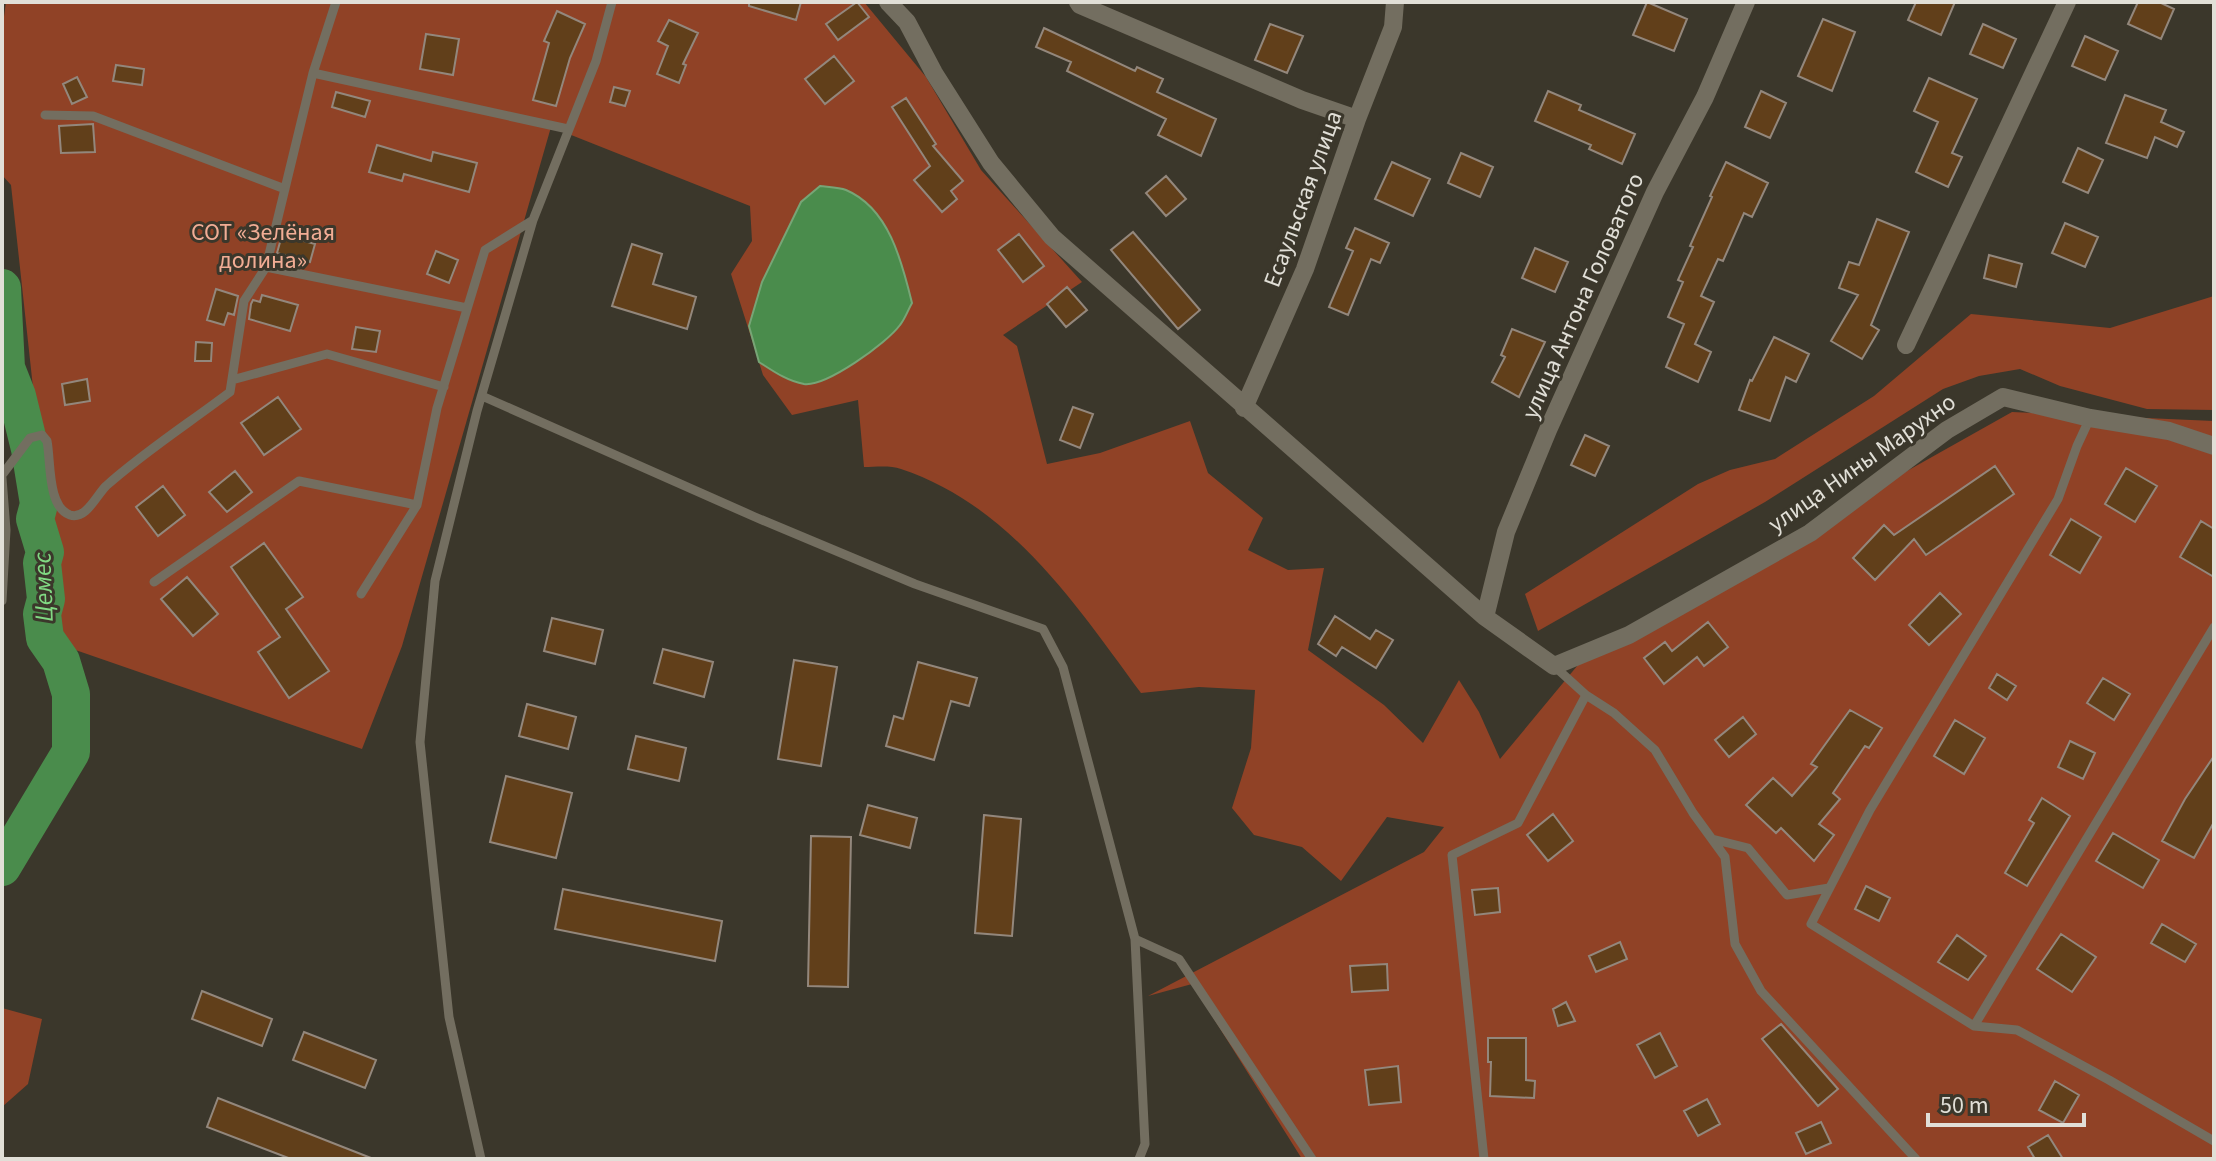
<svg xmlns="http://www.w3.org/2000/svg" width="2216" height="1161" viewBox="0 0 2216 1161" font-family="'Source Sans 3',sans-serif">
  <rect width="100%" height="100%" fill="#3b372b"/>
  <path fill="#904226" d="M6,2H864L926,77L981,170L1082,282L1003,335L1017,346L1047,464L1100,453L1190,421L1208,473L1263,518L1248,550L1288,570L1324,568L1308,650L1384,705L1423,743L1459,680L1479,712L1500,759L1592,648L2012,412L2214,421V1159H1302L1192,984L1148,996L1424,852L1444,827L1387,817L1341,881L1302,847L1254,835L1232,808L1251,748L1255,690L1199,687L1141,693C1076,605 1010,505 901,469C890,465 875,467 864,467L858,400L792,415L763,375L731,274L752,241L750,206L551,127L402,646L362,749L61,645L11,185L2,175V31Z
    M2214,296V410L2147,409L2060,386L2020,369L1979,376L1943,389L1765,502L1538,631L1525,594L1698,484L1730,470L1775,459L1874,396L1971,314L2110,328Z
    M2,1008L42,1019L28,1084L2,1107Z"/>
  <path fill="#4a8c4c" stroke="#77a576" stroke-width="2" d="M820,186C828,187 839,187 846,190C889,208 902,262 912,303C908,310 905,319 900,325C887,343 826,387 804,384C787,381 773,371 759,362L749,326L762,282L801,202Z"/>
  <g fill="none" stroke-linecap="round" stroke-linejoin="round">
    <path stroke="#4a8c4c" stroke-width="38" d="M2,288L6,368L17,396L30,449L39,504L35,519L45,552L42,563L46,599L42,614L45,638L61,661L71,694V752L2,867"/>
  </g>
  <path fill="#613f1a" stroke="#93877c" stroke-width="2" d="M749,2H801L796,20L749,6Z
    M857,2L869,17L838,40L826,24Z
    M1647,2L1687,19L1674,51L1633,35Z
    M1916,2H1955L1941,35L1908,20Z
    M2138,2H2159L2174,9L2161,39L2128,24Z
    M557,11L585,24L570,58L556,106L533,100L549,43L544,41Z
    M1823,19L1855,32L1832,91L1798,76Z
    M669,20L698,33L683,64L686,65L679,83L657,74L668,46L658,41Z
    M1270,24L1303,36L1287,73L1255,60Z
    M1983,24L2016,39L2003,68L1970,54Z
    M1044,28L1135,71L1137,67L1163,79L1157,92L1216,119L1201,156L1158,135L1166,119L1067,71L1071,62L1036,47Z
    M426,34L459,39L453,75L420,69Z
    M2085,36L2118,51L2105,80L2072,66Z
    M834,56L854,81L825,104L805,79Z
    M116,65L144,69L142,85L113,81Z
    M77,77L87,97L72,104L63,84Z
    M1929,78L1977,99L1952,153L1962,157L1948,187L1916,172L1938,122L1914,111Z
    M614,87L630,91L625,106L610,102Z
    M1548,91L1581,105L1579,110L1635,134L1622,164L1589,149L1591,145L1535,121Z
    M1761,91L1786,103L1770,138L1745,127Z
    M336,92L370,101L365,117L332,107Z
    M2125,95L2166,110L2161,122L2184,132L2177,147L2155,137L2147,158L2106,143Z
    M906,98L936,144L933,146L963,181L951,191L957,199L942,212L914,180L930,166L892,107Z
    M93,124L95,152L61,153L59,126Z
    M377,145L431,161L433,152L477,163L469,192L404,174L402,181L369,172Z
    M2078,148L2103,160L2088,193L2063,182Z
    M1461,153L1493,167L1480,197L1448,183Z
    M1392,162L1430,179L1413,216L1375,199Z
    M1726,162L1768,183L1752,217L1744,213L1723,261L1718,259L1701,296L1714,302L1695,344L1711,352L1698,382L1666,367L1684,324L1668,317L1683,282L1678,280L1693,247L1690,246L1712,197L1710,196Z
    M1166,176L1186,199L1166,216L1146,193Z
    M1877,219L1909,232L1871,325L1879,330L1862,359L1831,341L1858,295L1839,288L1849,262L1859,265Z
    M2065,223L2098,237L2085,267L2052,253Z
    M1355,228L1389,243L1380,263L1371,259L1348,315L1329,307L1353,251L1346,248Z
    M1133,232L1200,310L1178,329L1111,250Z
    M1019,234L1044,266L1023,282L998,250Z
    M282,235L315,244L310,262L277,253Z
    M632,244L662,254L653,284L696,297L687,329L612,306Z
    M1535,248L1568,262L1555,292L1522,278Z
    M436,251L458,260L449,283L427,274Z
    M1989,255L2022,264L2016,287L1984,278Z
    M1067,287L1087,310L1066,327L1047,304Z
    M216,289L238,296L234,315L228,313L224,325L207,320Z
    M262,295L298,305L290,331L249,319L251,304L253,300L260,302Z
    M356,327L380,331L376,352L352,349Z
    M1512,329L1545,342L1519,397L1492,382L1505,357L1501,355Z
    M1774,337L1809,354L1796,382L1786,377L1770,421L1739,410L1750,380L1752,381Z
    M196,342L212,343L211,361H195Z
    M87,379L90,401L65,405L62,384Z
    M278,397L301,429L264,455L241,423Z
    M1073,407L1093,414L1080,448L1060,440Z
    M1585,435L1609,446L1595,476L1571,465Z
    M1995,466L2014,494L1926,555L1914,539L1875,580L1853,558L1884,525L1894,535Z
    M2126,468L2157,486L2135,522L2105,504Z
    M235,471L252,492L227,512L209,492Z
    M163,486L185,515L158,536L136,507Z
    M2071,519L2101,537L2080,573L2050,555Z
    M2201,521L2214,529V577L2180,557Z
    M264,543L303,597L286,609L329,671L289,698L258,652L280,637L231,567Z
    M187,577L218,614L193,636L161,599Z
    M1940,593L1961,614L1929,645L1909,625Z
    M1335,616L1370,639L1376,630L1393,640L1376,668L1342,647L1336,656L1318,644Z
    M552,618L603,630L595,664L544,651Z
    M1708,622L1728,647L1704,666L1697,657L1664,684L1644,658L1665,642L1672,651Z
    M663,649L713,662L704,697L654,683Z
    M794,660L837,667L821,766L778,759Z
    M918,662L977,678L969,706L951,701L934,760L886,746L894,716L903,719Z
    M1997,674L2016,686L2007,700L1989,688Z
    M2103,678L2130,694L2114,720L2087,703Z
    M527,704L576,717L568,749L519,736Z
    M1850,710L1882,728L1869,748L1865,746L1833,793L1840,799L1819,824L1834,835L1814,861L1781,828L1776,833L1746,805L1773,778L1792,796L1817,767L1811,764Z
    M1743,717L1756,734L1729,757L1715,740Z
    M1955,720L1985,738L1964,774L1934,756Z
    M636,736L686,748L679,781L628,769Z
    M2070,741L2095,753L2083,779L2058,767Z
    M2214,756V822L2194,858L2162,841L2185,799Z
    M506,776L572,793L556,858L490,842Z
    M2042,798L2070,816L2027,886L2005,873L2034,823L2029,820Z
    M868,805L917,818L910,848L860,835Z
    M1553,814L1573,841L1548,861L1527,835Z
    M984,815L1021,819L1012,936L975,933Z
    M2113,833L2159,860L2143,888L2096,861Z
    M811,836L851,837L848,987L808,986Z
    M1866,886L1890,898L1879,921L1855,909Z
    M1498,888L1500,912L1475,915L1472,890Z
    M563,889L722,921L715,961L555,929Z
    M2162,924L2196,944L2185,962L2151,943Z
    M2061,934L2096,957L2072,992L2037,969Z
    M1957,935L1986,956L1968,980L1938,962Z
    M1620,942L1627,959L1596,972L1589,956Z
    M1387,964L1388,990L1352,992L1350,966Z
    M202,991L272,1019L262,1046L192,1019Z
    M1566,1002L1575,1021L1558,1026L1553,1009Z
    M1781,1024L1838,1089L1818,1106L1762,1039Z
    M304,1032L376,1060L365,1088L293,1060Z
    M1660,1033L1677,1066L1655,1078L1637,1045Z
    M1488,1038H1526V1080L1535,1081L1534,1098L1490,1096L1491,1062H1488Z
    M1398,1066L1401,1102L1369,1105L1365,1070Z
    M2055,1081L2079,1095L2063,1123L2039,1110Z
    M218,1098L371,1158V1159H291L207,1127Z
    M1707,1099L1720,1124L1698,1136L1684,1111Z
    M1821,1122L1831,1143L1806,1154L1796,1133Z
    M2048,1135L2063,1159H2035L2028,1147Z"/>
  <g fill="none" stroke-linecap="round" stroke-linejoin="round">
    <path stroke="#736e60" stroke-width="9" d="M313,73L568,129
      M45,115L93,116L285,189
      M266,267L467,308
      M232,380L327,354L444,387
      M482,396L755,517L915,584L1043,629L1063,667L1135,939L1145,1144L1139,1159
      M2,475L30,438L42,435L47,441C51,460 47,507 70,515C86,520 96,496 106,486C144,452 189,423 230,392L244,301L266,267L313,73L336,2
      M2,478L6,530L2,601
      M154,582L299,481L417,505
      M361,594L417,505L437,408L485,250L533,220
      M2214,627L1974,1026L2017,1030L2109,1080L2214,1141
      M1554,666L1586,695L1614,713L1655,750L1693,813L1725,857L1735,944L1761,991L1916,1159
      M1712,839L1748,848L1787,895L1829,888
      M1135,939L1179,959L1312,1159
      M1974,1026L1811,924L1870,810L2058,499L2077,446L2090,418
      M481,1159L449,1017L420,742L435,581L477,411L533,220L596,61L612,2
      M1484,1159L1452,855L1518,823L1586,695"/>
    <path stroke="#736e60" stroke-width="18" d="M888,2L907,22L934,73L991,163L1052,237L1485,617L1554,666L1629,635L1810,533L1947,430L2003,397L2090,418L2169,431L2214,446
      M1078,2L1080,5L1302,100L1357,119
      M1906,345L2067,2
      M1244,408L1305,269L1357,119L1393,27L1395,2
      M1485,617L1506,532L1548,430L1655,192L1705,97L1746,2"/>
  </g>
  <g text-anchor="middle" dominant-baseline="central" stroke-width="6" stroke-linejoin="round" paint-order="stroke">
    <g font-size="24" fill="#e1dfd7" stroke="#3b372b">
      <text transform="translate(1303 199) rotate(-70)">Есаульская улица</text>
      <text transform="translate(1583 296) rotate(-66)">улица Антона Головатого</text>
      <text transform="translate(1862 463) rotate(-35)">улица Нины Марухно</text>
    </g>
    <g font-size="24" fill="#f2ad95" stroke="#3b372b">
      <text x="263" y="232">СОТ «Зелёная<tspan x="263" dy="28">долина»</tspan></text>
    </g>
    <g font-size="26" font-style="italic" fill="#81d983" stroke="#3b372b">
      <text transform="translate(43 587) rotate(-92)">Цемес</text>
    </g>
  </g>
  <rect width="2216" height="1161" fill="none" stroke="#e1dfd7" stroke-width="8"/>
  <path d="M1928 1113v12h156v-12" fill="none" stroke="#e1dfd7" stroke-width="4"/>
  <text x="1940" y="1113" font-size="24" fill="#e1dfd7" stroke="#3b372b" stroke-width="6" paint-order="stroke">50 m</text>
</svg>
